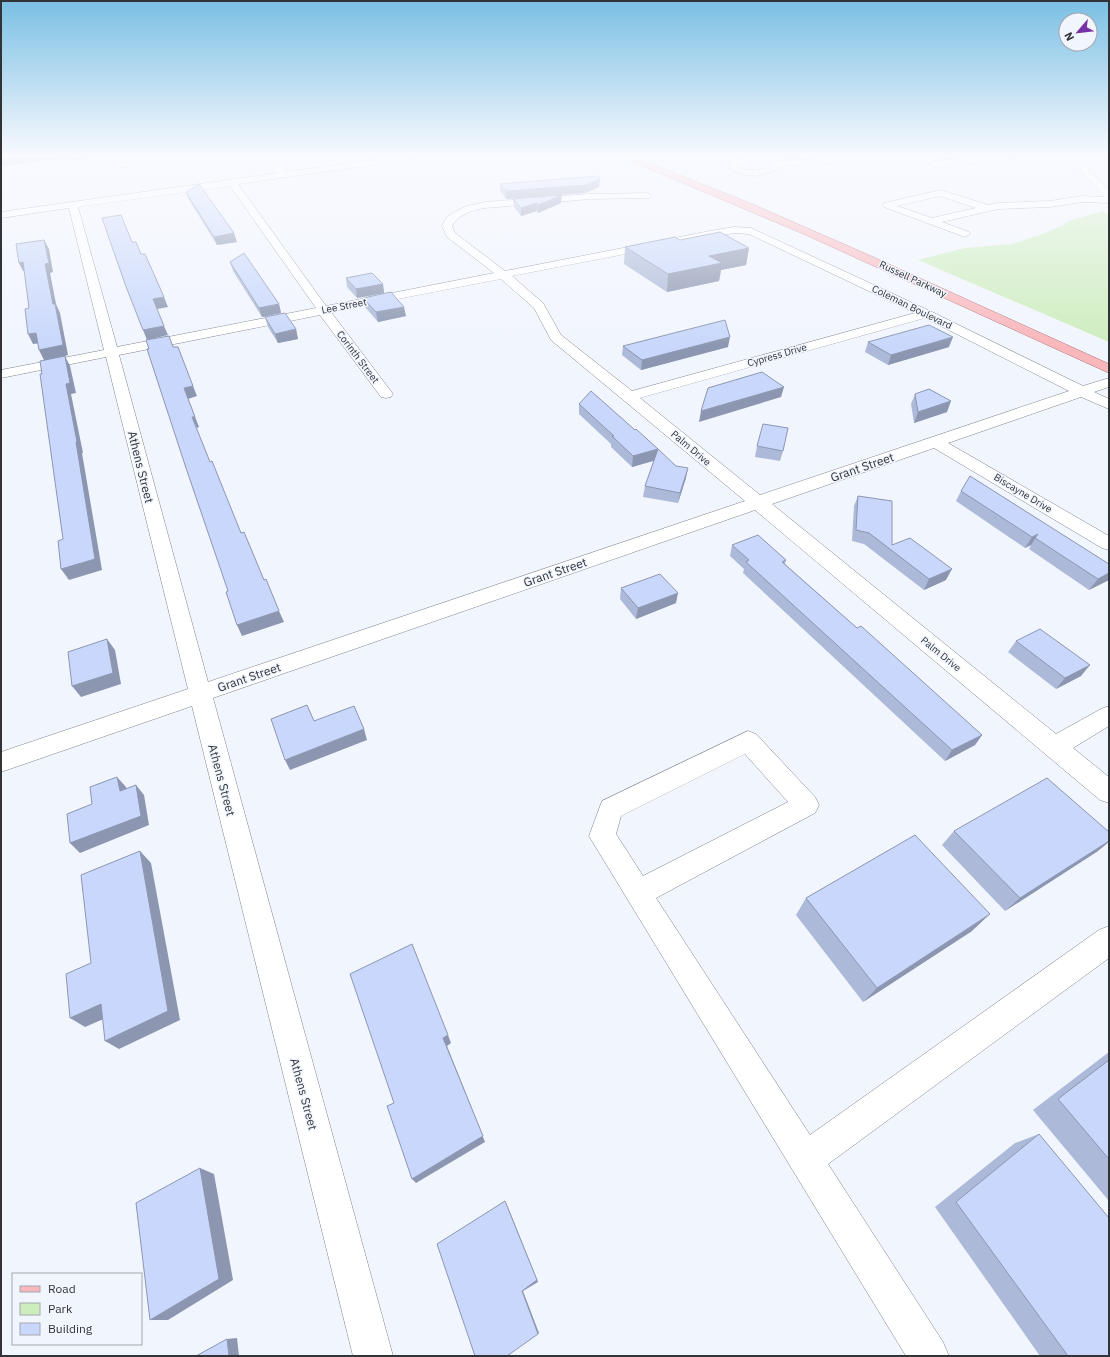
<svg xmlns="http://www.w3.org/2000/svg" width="1110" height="1357" viewBox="0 0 1110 1357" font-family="'IBM Plex Sans',sans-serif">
  <rect width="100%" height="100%" fill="#f1f5fe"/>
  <path fill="#cdedbd" d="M1103,211L1109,216V342L918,260L965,248L1012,244L1043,234L1063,225L1068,221Z"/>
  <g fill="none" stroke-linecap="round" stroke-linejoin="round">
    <g stroke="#7f838b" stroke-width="1">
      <path id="minor" d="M127,157H136L128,167H122L121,165Z
        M264,157H273L286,172L393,157H418L414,159L238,184L326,306L494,273L447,237L442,226L447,217L456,211L467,206L485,202L590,194L647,193L650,194L652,196L650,198L590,199L485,208C473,210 458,214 452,226L455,233L505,271L710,231L734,227L751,228L930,311L1083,386L1109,378V387L1094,392L1109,399V409L1081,397L948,443L1109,536V550L1102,548L934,448L772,504L1056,734L1101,709L1109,706V726L1073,748L1109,777V803L1100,800L755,510L213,698L393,1356H353L192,706L1,772V752L188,689L106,357L1,378V370L104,350L69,208L1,218V212L278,173ZM230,186L316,308L117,347L78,207ZM734,233L749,234L915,313L632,391L561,335L543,303L512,276ZM501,279L534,308L551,340L745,501L208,682L119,355L320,315L381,397L386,398L391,397L393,394L331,312ZM925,318L1069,391L760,495L640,398Z
        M748,157H797L793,159L780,160L781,161L852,157L850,162L781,166L772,172L756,176L740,174L728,167L732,161ZM770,161L774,164C763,172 748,172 737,166L749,162Z
        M909,157H921L928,162L924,165Z
        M980,157H1017L1013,159L934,167L930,164L934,161Z
        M1068,157H1077L1109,191V203L1082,202L1050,207L998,209L942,222L969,232L970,234L965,237L884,207L882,205L884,203L941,190L988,205L998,203L1050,201L1082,196L1105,197ZM940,196L976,208L932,218L897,206Z
        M748,731L756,734L815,797L819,805L815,813L656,898L810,1135L1099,930L1109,926V958L828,1164L943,1342L949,1356H906L589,836L602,801ZM745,754L788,802L643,876L616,834L621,816Z"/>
    </g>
    <g stroke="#b06a6f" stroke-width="1">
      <path id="major" d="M622,157H634L752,204L873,257L1109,364V373L806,235Z"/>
    </g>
    <use href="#minor" fill="#fff" fill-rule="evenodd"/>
    <use href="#major" fill="#f8b7bb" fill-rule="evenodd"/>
  </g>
  <path fill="#acb9d8" d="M500,184L599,187L585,193L506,199L500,191Z
    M186,192L237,242L217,245L189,200Z
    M513,199L561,203L538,213L537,211L521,216L514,207Z
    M680,240L749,248L746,265L721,270L719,281L667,292L624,264L625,247Z
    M230,262L279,304L281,313L262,317L233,271Z
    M346,278L383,284L384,293L357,298L347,287Z
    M363,298L406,316L378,322L365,307Z
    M265,317L296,329L298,339L278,343L268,327Z
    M868,342L949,347L888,365L865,352Z
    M623,346L728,347L641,370L622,355Z
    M915,394L947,412L914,423L911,404Z
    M579,404L658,451L686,478L678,503L643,497L645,486L654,460L632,467L611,447V444L579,414Z
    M757,446L783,451L780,461L755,457Z
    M961,491L1109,564V580L1089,590L1029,549L1031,545L1025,548L956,501Z
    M858,496L892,545L946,580L924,590L864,544L852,541L854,506Z
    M732,545L786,560L785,564L857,628L982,735L975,745L945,761L743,573L744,569L730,556Z
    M621,588L676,603L636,619L620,599Z
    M1016,641L1081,676L1056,689L1008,652Z
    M954,831L1098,851L1005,911L942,845Z
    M806,898L972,931L863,1002L796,915Z
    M1109,1052V1201L1033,1110Z
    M1039,1134L1109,1356H1040L935,1207L1015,1143Z"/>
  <path fill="#8c96b0" d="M12,157H90L70,162L69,158L1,166V159Z
    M600,179L599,187L585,193L506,199V191Z
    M562,195L561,203L538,213V205Z
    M537,203V211L521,216V208Z
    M234,233L237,242L217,245L214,237Z
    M44,240L49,249L53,272L50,273L56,304L60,313L68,355L65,356L70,366L76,393L71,394L83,453H82L102,570L69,580L61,569L95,559L44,360L39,350L53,304L45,264Z
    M749,248L746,265L721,270L719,281L667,292L668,274L709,256Z
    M23,262L27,271H23L19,263Z
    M383,284L384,293L357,298L356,289Z
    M164,297L168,307L157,309L153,299Z
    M279,304L281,313L262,317L259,308Z
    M404,307L406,316L378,322L376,312Z
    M164,326L168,335L147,340L143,330Z
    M296,329L298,339L278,343L275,334Z
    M36,333L42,343L33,344L28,334Z
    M730,337L728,347L641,370L642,360Z
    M953,337L949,347L888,365L891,355Z
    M193,386L197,396L188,399L199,427L197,428L192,417L184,388Z
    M784,387L781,397L699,422L701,411Z
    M951,401L947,412L914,423L918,412Z
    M658,449L657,460L632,467L633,456Z
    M688,468L686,478L678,503L680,493Z
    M1038,534L1031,545L1025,548L1032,537Z
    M952,569L946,580L924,590L929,579Z
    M1109,573V580L1089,590L1098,579Z
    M678,593L676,603L636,619L638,608Z
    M279,611L284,622L242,636L237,625Z
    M107,639L115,650L121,684L81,697L72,686Z
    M1090,665L1081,676L1056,689L1065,678Z
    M364,729L367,740L290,770L285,760Z
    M982,735L975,745L945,761L952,750Z
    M117,777L126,787L128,801L120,791Z
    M136,785L144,795L149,825L80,853L70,843Z
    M1109,841V842L1098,851L1005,911L1020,898Z
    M140,851L151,863L180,1020L119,1049L105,1041Z
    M990,914L972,931L863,1002L877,988Z
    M101,1004L115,1014L85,1027L70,1018Z
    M448,1035L451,1043L447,1046L485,1142L416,1183L412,1179L443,1038Z
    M200,1168L214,1174L233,1280L168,1320H150Z
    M507,1205L538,1282L523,1291L539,1333L538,1334L522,1291Z
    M237,1338L239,1356H229L227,1339Z"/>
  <path fill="#c8d7fb" stroke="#8c96b0" d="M1,157H12L1,159Z
    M599,176L600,179L585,185L506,191L500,184Z
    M199,184L234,233L214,237L186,192Z
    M562,195L538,205L537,203L521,208L513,199Z
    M121,215L132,242H136L141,254H145L164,297L153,299L164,326L143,330L125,284L102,218Z
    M720,232L749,248L709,256L722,263L668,274L625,247L675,237L680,240Z
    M44,240L49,263L45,264L53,304H55L63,345L39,350L36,333L28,334L25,309L29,308L23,262L19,263L16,244Z
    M244,253L279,304L259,308L230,262Z
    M372,273L383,284L356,289L346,278Z
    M391,292L404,307L376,312L363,298Z
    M285,313L296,329L275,334L265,317Z
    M725,320L730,337L642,360L623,346Z
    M929,325L953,337L891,355L868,342Z
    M169,336L173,347H178L193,386L184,388L195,417H192L210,462L212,461L241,533L244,532L264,580L266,579L279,611L237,625L226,592L228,591L186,468L147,349H149L146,340Z
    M65,356L70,383L66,384L77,442H76L95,559L61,569L58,541L63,539L40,374H42L40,361Z
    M762,372L784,387L701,411L708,388Z
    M929,389L951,401L918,412L915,394Z
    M591,391L635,430L636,429L658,449L633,456L612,436H614L579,404Z
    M763,424L788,428L783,451L757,446Z
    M658,449L676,466L688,468L680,493L645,486Z
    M970,476L1109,564V573L1098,579L1035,538L1038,534L1032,537L961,491Z
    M858,496L892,501V545L910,538L952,569L929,579L869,533L856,530Z
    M758,535L786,560L782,562L857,628L861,626L982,735L952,750L746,562L749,560L732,545Z
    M660,574L678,593L638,608L621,588Z
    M1040,629L1090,665L1065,678L1016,641Z
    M107,639L113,673L72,686L68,652Z
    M307,705L314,721L354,706L364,729L285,760L271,719Z
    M117,777L120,791L136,785L141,816L70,843L67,814L92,804L90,787Z
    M1047,778L1109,832V841L1020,898L954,831Z
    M915,835L990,914L877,988L806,898Z
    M140,851L168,1011L105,1041L101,1004L70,1018L66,974L91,963L81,875Z
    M412,944L448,1035L443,1038L483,1136L412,1179L387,1106L394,1103L350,974Z
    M1109,1060V1159L1058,1099Z
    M1039,1134L1109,1218V1356H1068L956,1202Z
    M200,1168L219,1279L150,1320L136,1203Z
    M505,1201L537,1280L522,1291L538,1334L507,1356H475L437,1244Z
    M227,1339L229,1356H196Z"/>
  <linearGradient id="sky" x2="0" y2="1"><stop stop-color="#7abfe3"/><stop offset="0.45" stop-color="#f9faff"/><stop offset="1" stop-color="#f9faff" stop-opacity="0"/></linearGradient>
  <rect width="1110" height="347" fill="url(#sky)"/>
  <g text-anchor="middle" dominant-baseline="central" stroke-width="3" stroke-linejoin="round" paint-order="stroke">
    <g font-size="10" fill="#313336" stroke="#f1f5fe">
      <text transform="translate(913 279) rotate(25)">Russell Parkway</text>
      <text transform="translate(344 306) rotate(-11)">Lee Street</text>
      <text transform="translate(912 307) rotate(26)">Coleman Boulevard</text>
      <text transform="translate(777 355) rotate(-16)">Cypress Drive</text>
      <text transform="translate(358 357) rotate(53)">Corinth Street</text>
      <text transform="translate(691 448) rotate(40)">Palm Drive</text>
      <text transform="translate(1023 493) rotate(31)">Biscayne Drive</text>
      <text transform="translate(941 654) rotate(39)">Palm Drive</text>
    </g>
    <g font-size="12" fill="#313336" stroke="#f1f5fe">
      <text transform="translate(141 467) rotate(76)">Athens Street</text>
      <text transform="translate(862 467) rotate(-19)">Grant Street</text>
      <text transform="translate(555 572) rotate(-19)">Grant Street</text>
      <text transform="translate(249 677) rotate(-19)">Grant Street</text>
      <text transform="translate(222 780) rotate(75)">Athens Street</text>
      <text transform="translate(304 1094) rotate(75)">Athens Street</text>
    </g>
  </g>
  <rect width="1110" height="1357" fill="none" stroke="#313336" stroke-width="4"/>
  <rect x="12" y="1273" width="130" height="72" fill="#f1f5fe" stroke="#a4a7ae"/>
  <rect x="20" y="1286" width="20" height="6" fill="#f8b7bb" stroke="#a4a7ae"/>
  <text x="48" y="1293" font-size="12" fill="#313336">Road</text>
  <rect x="20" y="1303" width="20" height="12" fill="#cdedbd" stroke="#a4a7ae"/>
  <text x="48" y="1313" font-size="12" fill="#313336">Park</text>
  <rect x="20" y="1323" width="20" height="12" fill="#c8d7fb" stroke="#a4a7ae"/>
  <text x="48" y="1333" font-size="12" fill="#313336">Building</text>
  <g transform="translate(1078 32) rotate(242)"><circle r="19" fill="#f1f5fe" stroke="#a4a7ae"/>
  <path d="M0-3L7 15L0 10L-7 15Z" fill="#7632a6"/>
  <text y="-6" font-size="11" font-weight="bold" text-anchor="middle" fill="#313336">N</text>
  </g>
</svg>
